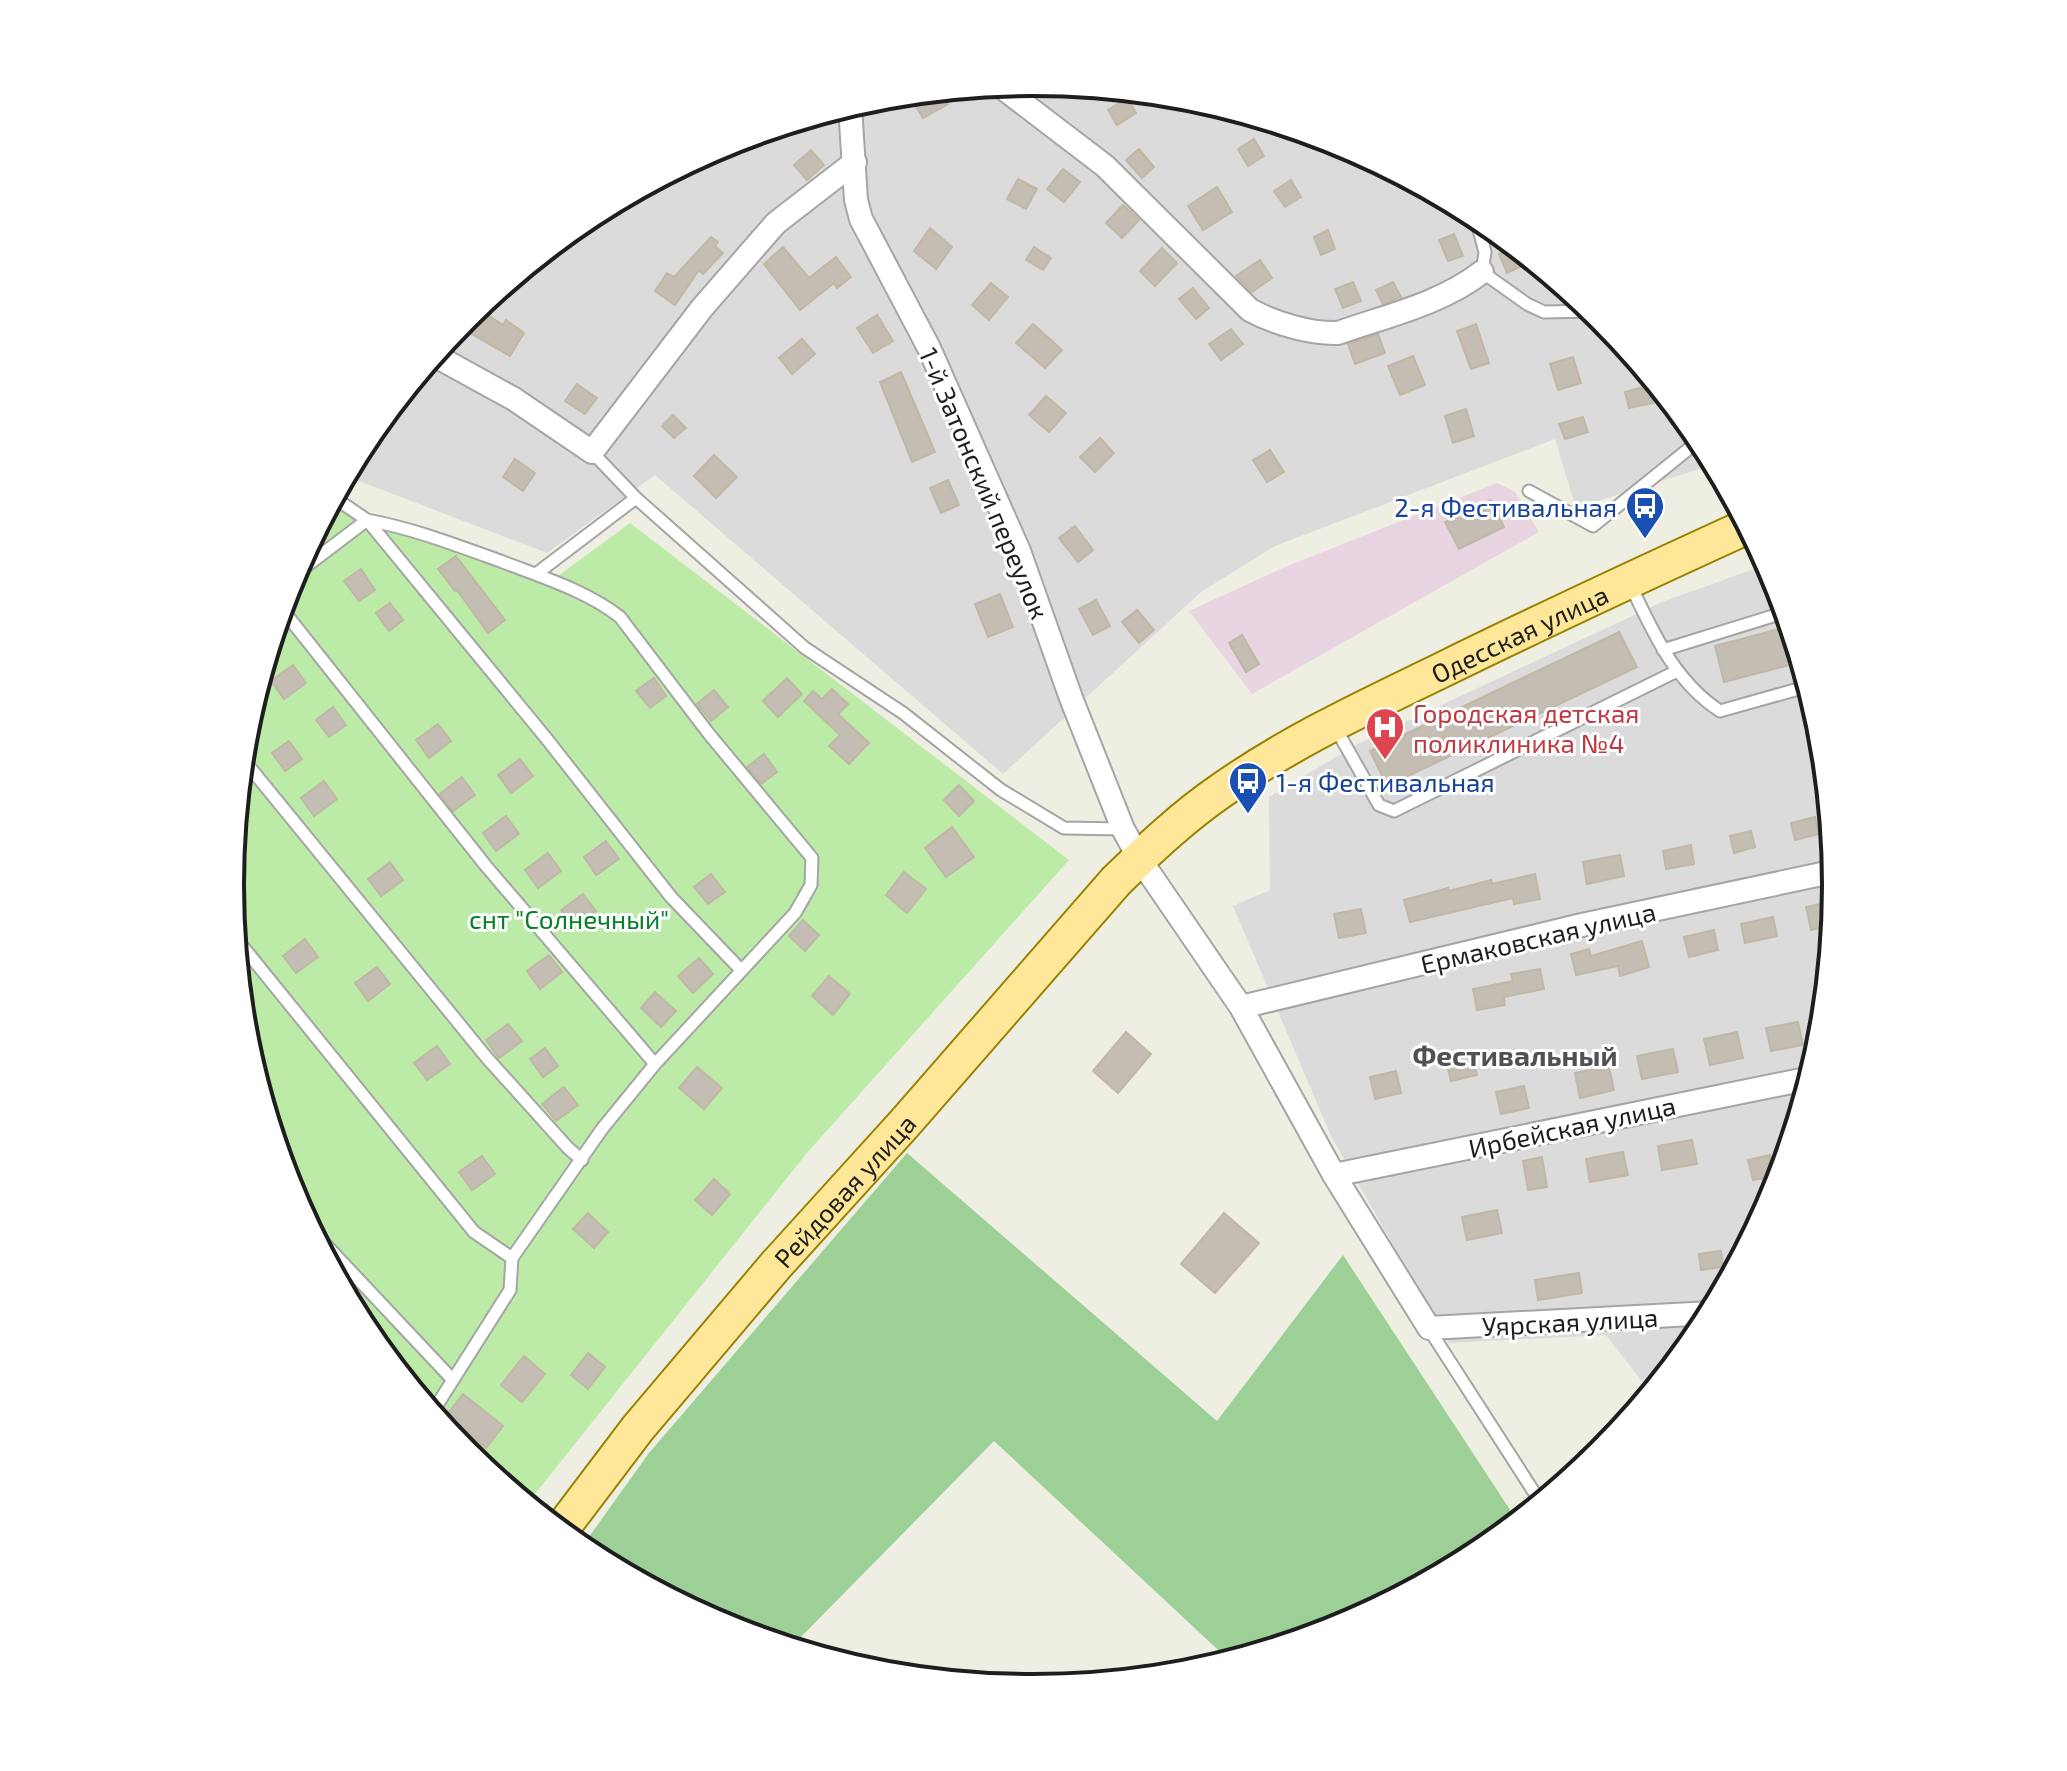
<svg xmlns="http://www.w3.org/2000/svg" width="2067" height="1771" viewBox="0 0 2067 1771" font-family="'Exo 2',sans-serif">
  <rect width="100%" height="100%" fill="#efeee3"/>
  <path fill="#dcdbdb" d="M1034,82L1191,98L1341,143L1480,218L1602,318L1702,439L1715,464L1576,508L1555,439L1275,546L1201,592L1003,774L655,475L547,553L346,476L366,439L466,317L587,217L726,143L877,97Z
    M1768,564L1776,578L1822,729L1837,886L1821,1043L1776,1193L1701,1332L1651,1393L1606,1335L1449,1343L1331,1136L1233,906L1270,890L1269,797L1358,744L1662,602Z"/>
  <path fill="#e9d5e1" d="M1497,483L1515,492L1539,532L1252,694L1189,611L1285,567Z"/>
  <path fill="#bbeba7" d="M330,505L546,585L630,523L1069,860L806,1154L527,1504L465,1453L365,1332L291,1193L245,1042L230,885L246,728L291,578Z"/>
  <path fill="#9cd097" d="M907,1153L1217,1421L1343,1255L1518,1522L1480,1554L1341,1628L1230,1661L994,1441L791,1647L726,1628L587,1553L581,1548L649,1453Z"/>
  <path fill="#c4bdb3" stroke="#c1b7a5" stroke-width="2" d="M941,91L948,104L923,118L912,100L926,93Z
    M1127,98L1136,113L1117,125L1108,110Z
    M1254,139L1264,156L1248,166L1238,149Z
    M1139,149L1154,167L1142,178L1126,160Z
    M811,150L824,165L807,180L794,165Z
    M1063,169L1080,182L1064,202L1047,189Z
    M1018,179L1037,189L1026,209L1007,199Z
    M1291,180L1301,197L1285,207L1274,191Z
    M1217,187L1232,212L1203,230L1188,206Z
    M1123,205L1139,220L1122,238L1106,223Z
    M930,228L952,247L936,269L914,251Z
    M1328,230L1335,249L1321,255L1314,237Z
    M1454,234L1463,256L1448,261L1439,240Z
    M711,237L718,242L715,246L723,253L703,274L699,270L675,305L655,291L667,273L674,277Z
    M783,247L809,278L836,257L851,277L837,288L834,283L800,310L764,264Z
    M1034,247L1051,258L1043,270L1026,260Z
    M1516,247L1533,261L1507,273L1499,254Z
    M1162,248L1177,263L1155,286L1140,271Z
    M1260,260L1272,278L1252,292L1236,276Z
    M1353,282L1361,301L1343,308L1335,289Z
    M1393,282L1401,297L1383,304L1376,290Z
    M991,283L1008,297L989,320L972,305Z
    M1193,288L1209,308L1196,319L1179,299Z
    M477,308L503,325L506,320L524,333L510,356L463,329Z
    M877,315L893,341L873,353L857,328Z
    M1033,324L1062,350L1045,368L1016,343Z
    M1476,324L1489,363L1471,369L1457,331Z
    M1231,329L1243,344L1221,360L1209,344Z
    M1378,334L1385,353L1355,364L1348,344Z
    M802,339L815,354L792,374L779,358Z
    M1413,356L1425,385L1400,395L1388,366Z
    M1573,357L1581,383L1558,390L1550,364Z
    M901,372L935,452L912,462L880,382Z
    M577,384L597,398L585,414L565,401Z
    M1648,386L1653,403L1629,408L1625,392Z
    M1046,396L1066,413L1049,432L1029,415Z
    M1466,409L1474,436L1453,443L1445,416Z
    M673,415L686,428L674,438L662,426Z
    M1583,417L1588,432L1565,439L1559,424Z
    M1100,438L1114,453L1095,472L1080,457Z
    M1270,450L1284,472L1267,482L1253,460Z
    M714,455L737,477L716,498L694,476Z
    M515,459L535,473L523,491L503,477Z
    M948,480L959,505L941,513L930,488Z
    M1491,500L1504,527L1459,549L1445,522Z
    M1075,526L1093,550L1078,562L1059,538Z
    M456,556L505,620L488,633L457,590L455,591L438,569Z
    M361,569L375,590L359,601L344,581Z
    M1000,594L1013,627L988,637L975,604Z
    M1096,600L1110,626L1093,635L1079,609Z
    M390,603L403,620L389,631L376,613Z
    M1137,610L1154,630L1139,643L1122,622Z
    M1790,626L1801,662L1724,682L1715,646Z
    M1619,632L1637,667L1387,786L1370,751Z
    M1242,635L1259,664L1246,672L1229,643Z
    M293,665L306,683L284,699L271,681Z
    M654,678L666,696L650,708L636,691Z
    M787,678L802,694L778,717L763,701Z
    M832,689L848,704L838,714L869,743L849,764L829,746L840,735L804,701L813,691L822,699Z
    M714,690L728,707L711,721L697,704Z
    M333,707L346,725L329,737L316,720Z
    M438,724L451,741L429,758L416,740Z
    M289,741L302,759L285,771L272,753Z
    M764,754L777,772L761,784L747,767Z
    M520,759L533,776L511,793L498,775Z
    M462,777L475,795L453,811L440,794Z
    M324,781L337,799L314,816L301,798Z
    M959,785L974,801L959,816L944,800Z
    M506,816L519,834L496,851L483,833Z
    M1815,817L1819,834L1795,840L1791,823Z
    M952,827L974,857L946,877L925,848Z
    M1751,831L1755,847L1734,853L1730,836Z
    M606,841L619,859L596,875L584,857Z
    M1691,845L1694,864L1666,869L1663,851Z
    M548,853L561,871L538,888L525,870Z
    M1620,855L1624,876L1587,884L1583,862Z
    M390,862L403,880L381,896L368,879Z
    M904,872L926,889L907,913L886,895Z
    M711,874L725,892L708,904L694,887Z
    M1535,874L1540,899L1514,904L1513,898L1410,922L1404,900L1448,888L1449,891L1491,880L1492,884Z
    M583,894L596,911L573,928L561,910Z
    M1836,901L1833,925L1811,930L1806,907Z
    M1361,909L1366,933L1339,938L1334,914Z
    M1773,917L1777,936L1745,943L1741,924Z
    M803,920L819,935L805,951L789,936Z
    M1714,930L1718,950L1689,957L1684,937Z
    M305,939L318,957L296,973L283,956Z
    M1642,941L1649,967L1620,976L1618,966L1576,975L1571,954L1589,949L1591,956Z
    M549,955L562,972L540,989L527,971Z
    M699,958L713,974L693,993L678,976Z
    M377,967L390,984L368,1001L355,983Z
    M1540,969L1544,989L1504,997L1505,1005L1477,1010L1473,989L1513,981L1511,974Z
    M829,976L850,994L833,1015L812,996Z
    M655,992L676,1011L661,1027L641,1008Z
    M1798,1022L1803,1045L1771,1051L1766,1028Z
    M508,1024L522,1041L499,1058L486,1040Z
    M1126,1032L1151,1054L1118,1093L1093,1071Z
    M1737,1032L1743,1058L1710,1065L1704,1039Z
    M437,1046L450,1064L427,1080L414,1063Z
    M545,1048L558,1066L543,1077L530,1059Z
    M1673,1049L1678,1072L1642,1079L1637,1056Z
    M1473,1055L1477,1075L1451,1081L1446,1061Z
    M1609,1066L1614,1090L1580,1098L1575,1073Z
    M697,1067L722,1088L704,1109L679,1088Z
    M1396,1071L1401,1093L1375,1099L1370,1077Z
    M1524,1086L1529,1108L1501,1114L1496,1092Z
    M564,1087L578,1105L556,1121L542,1104Z
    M1692,1140L1697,1164L1662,1170L1658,1146Z
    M1623,1152L1628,1175L1590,1182L1586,1159Z
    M1770,1155L1775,1176L1753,1180L1748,1160Z
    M482,1156L495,1174L472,1190L459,1172Z
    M1542,1157L1547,1187L1528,1190L1523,1161Z
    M714,1179L730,1194L712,1215L695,1200Z
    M1497,1210L1502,1233L1467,1240L1462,1217Z
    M588,1213L608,1232L594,1248L573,1229Z
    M1224,1213L1259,1243L1215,1293L1181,1264Z
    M1721,1251L1723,1267L1701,1270L1699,1254Z
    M1579,1273L1582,1293L1538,1300L1535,1280Z
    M588,1353L605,1367L588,1389L571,1375Z
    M524,1356L545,1374L522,1402L501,1385Z
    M463,1394L503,1426L486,1448L446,1416Z"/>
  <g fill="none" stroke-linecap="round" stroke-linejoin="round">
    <g stroke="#a5a5a5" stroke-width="15">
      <path id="service" d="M1475,215L1485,252L1482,272L1527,304L1544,312L1594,311
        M592,452L636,498L805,648L903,713L1001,790L1064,828L1123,829L1125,831
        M1529,491L1593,526L1701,439
        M333,500L345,505L367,520L546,738L671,897L741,970
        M536,574L636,498
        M292,577L367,520C415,529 456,545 503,562C542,577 587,591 620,617L709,734L812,858L811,885L795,913L655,1064L602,1129L512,1258L510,1290L432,1413
        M1630,584C1653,632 1674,681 1720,711L1809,686
        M282,609L486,866L655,1064
        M1663,650L1786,612
        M1335,727L1379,805L1394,811L1677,671
        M243,759L487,1058L568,1148L582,1160
        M235,937L474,1232L512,1258
        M311,1229L452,1379
        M1429,1329L1541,1503"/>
    </g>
    <g stroke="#a5a5a5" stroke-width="26">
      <path id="minor" d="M999,85L1105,166L1250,310C1274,323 1310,334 1338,333C1386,316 1441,304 1482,272
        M850,106L856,200L861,219L929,348L1019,551L1071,698L1123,829L1139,858L1241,1007L1334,1175L1429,1328L1711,1313
        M434,355L514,399L592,452L702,308L776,223L855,162
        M1241,1007L1582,925L1836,871
        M1334,1175L1811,1078"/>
    </g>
    <g stroke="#988300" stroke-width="38">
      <g id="primary">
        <path id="s1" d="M560,1531L638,1428L776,1265L904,1124L1116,881C1149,849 1184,816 1222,790C1290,742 1366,707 1440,671C1542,621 1645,573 1748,526"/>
      </g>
    </g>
    <use href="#service" stroke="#fff" stroke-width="11"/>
    <use href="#minor" stroke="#fff" stroke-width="22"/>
    <use href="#primary" stroke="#ffe799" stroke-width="34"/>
  </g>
  <defs>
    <g id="bus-pin" transform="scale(2)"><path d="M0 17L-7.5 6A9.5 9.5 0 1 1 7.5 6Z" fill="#1a4fb4" stroke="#fff"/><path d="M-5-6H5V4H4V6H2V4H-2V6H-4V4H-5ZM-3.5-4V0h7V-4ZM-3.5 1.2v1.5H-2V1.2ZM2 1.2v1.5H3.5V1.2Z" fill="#fff"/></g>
    <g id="hospital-pin" transform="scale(2)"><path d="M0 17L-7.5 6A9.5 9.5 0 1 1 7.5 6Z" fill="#e0444e" stroke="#fff"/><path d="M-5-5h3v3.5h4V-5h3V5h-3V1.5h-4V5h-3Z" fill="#fff"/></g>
  </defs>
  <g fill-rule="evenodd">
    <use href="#bus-pin" x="1645" y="506"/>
    <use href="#hospital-pin" x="1385" y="727"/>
    <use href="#bus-pin" x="1248" y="781"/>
  </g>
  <g text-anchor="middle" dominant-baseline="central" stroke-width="6" stroke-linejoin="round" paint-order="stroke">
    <g font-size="26" fill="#1e1e1e" stroke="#fff">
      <text transform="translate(985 483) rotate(67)">1-й Затонский переулок</text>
      <text stroke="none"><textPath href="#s1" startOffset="1332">Одесская улица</textPath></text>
      <text transform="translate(1538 937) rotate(-13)">Ермаковская улица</text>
      <text transform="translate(1572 1126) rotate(-12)">Ирбейская улица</text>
      <text stroke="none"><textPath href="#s1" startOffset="444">Рейдовая улица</textPath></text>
      <text transform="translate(1570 1321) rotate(-3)">Уярская улица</text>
    </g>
    <g font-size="26" fill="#164399" stroke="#fff" text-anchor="end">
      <text x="1617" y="506">2-я Фестивальная</text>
      <text x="1276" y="781" text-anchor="start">1-я Фестивальная</text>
    </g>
    <g font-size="26" fill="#be3a42" stroke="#fff" text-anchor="start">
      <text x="1413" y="712">Городская детская<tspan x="1413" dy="30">поликлиника №4</tspan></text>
    </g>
    <g font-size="26" fill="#08802a" stroke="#fff">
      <text x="569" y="918">снт "Солнечный"</text>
    </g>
    <g font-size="28" font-weight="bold" fill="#515151" stroke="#fff">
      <text x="1515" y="1055">Фестивальный</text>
    </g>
  </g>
  <path d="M0 0H2067V1771H0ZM244 885a789 789 0 1 1 1578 0a789 789 0 1 1-1578 0Z" fill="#fff" fill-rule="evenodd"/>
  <path fill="none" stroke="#1e1e1e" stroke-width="4" d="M244 885a789 789 0 1 1 1578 0a789 789 0 1 1-1578 0Z"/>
</svg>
